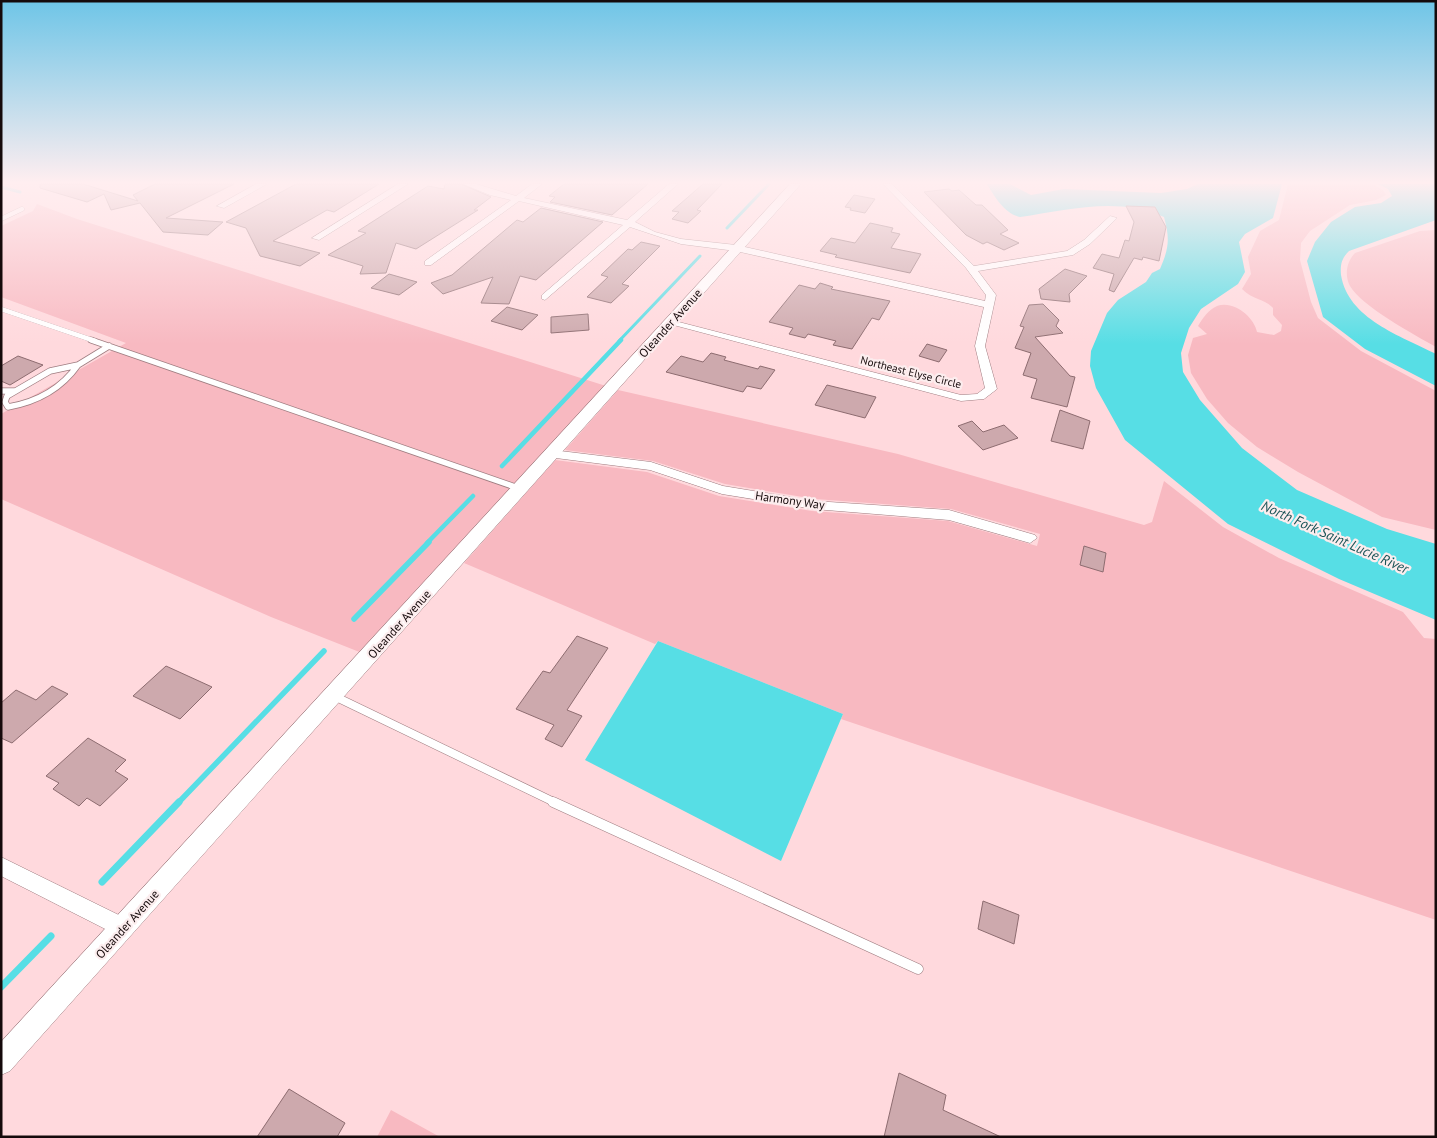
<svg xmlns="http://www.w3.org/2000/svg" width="1437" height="1138" viewBox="0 0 1437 1138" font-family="'PT Sans',sans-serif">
  <rect width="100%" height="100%" fill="#ffd9dd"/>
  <path fill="#f8b9c1" d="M1288,184H1372L1383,190L1386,195L1376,200L1350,205L1310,231L1301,243L1300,260L1311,302L1318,318L1361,351L1436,391V530L1382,517L1298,472L1257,447L1228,423L1207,399L1191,373L1188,355L1193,338L1207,334L1198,326C1203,318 1208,310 1217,306C1234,300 1254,317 1257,332L1274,335L1281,331L1282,325L1273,315V308C1265,299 1253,300 1242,289L1251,274L1248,257L1260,231L1279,220Z
    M37,204L77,219L606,386L362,653L271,617L1,499V414L126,343L1,297V226L33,211Z
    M1436,230V347C1415,335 1361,306 1350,286C1344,275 1347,261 1355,253L1420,231Z
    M618,390L898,454L1144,525L1152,522L1164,481L1223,527L1279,558L1403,612L1424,638L1436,639V920L841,719L843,714L658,641L655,644L464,563L555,460L647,472L719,496L812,511L948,521L1037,546L1040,534L951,509L815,499L725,484L653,461L565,450Z
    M391,1110L440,1137H377Z"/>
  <path fill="#57dee5" d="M987,184H1010L1031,195L1064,189L1161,193L1187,189L1198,184H1282L1273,218L1245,234L1239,242L1245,272L1238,284L1201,309L1189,328L1181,353L1183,372L1200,400L1242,448L1297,490L1387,529L1436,544V620L1339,579L1228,524L1125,440L1096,388L1090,366L1091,351L1107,313L1118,300L1146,282L1152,273L1160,269C1169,248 1170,239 1164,217C1119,196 1066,210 1020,217C1005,214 994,196 987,184Z
    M1378,184H1436V220L1349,251C1342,258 1340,264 1341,275C1348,319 1401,336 1436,354V386L1365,349L1323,317L1307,261L1315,242L1331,222L1355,207L1381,203L1392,196L1388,189Z
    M658,641L843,714L781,861L585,760Z"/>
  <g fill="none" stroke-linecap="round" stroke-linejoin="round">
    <path stroke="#57dee5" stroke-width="3" d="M1,187L20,192
      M727,228L769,184
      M619,341L700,256"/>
    <path stroke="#57dee5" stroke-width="4.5" d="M502,466L621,340
      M427,543L473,496"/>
    <path stroke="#57dee5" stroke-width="5.5" d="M354,619L429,542
      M178,803L324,651"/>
    <path stroke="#57dee5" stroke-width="7" d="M102,882L179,802
      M1,987L51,936"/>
  </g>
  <path fill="#cda9ad" stroke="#8d6c70" d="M40,184H83L138,201L133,195L155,184H234L166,218L223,222L208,235L163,232L140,203L111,210L104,194L87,202L40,188Z
    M296,184H379L334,212L327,210L273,241L320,253L300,266L260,256L246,228L226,222Z
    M445,184H461L491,197L474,210H478L416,249L396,243L386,273L360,274L363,266L328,255L366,233L358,231L428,186L444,189Z
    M564,184H648L612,215L550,202L555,197L549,196Z
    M703,184H722L697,210L701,211L688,223L672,219L679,212L672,211Z
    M949,189L952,191L959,190L976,205H982L1008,230L1000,234L1019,243L1004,250L987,242L983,244L966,235L924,192Z
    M854,195L875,199L865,213L850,210L851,208L845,207Z
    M1126,206L1155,207L1166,227L1159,261L1143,257L1142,260L1134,258L1114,292L1109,290L1114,274L1093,268L1102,254L1119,258L1125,240L1129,241L1134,222Z
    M541,208L603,222L536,280L520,276L509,304L481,303L493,277L443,294L431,283L452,275L517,220L523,222Z
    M870,223L893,228L891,232L900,234L891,248L921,254L910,273L835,257L837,255L820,251L831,238L855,243Z
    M641,242L660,246L622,284L629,286L611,303L587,297L608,277L601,275L628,249L632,250Z
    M1065,269L1087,276L1069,294L1070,302L1041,299L1039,289Z
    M389,274L417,282L399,295L371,288Z
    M820,283L833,287L831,289L890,301L879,320L872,318L852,349L833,345L836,341L808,334L805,338L789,334L793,328L769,322L799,285L815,289Z
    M1043,304L1059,320L1056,326L1063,333L1035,337L1070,376L1075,377L1067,407L1031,398L1037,379L1023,375L1031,353L1015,348L1024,327L1020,326L1029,305Z
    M507,307L538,315L522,330L491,321Z
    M588,314L589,330L551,333V317Z
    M927,344L947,350L939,362L919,356Z
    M711,353L726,357L724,360L758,369L760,366L775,370L761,389L747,386L743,392L666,372L681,356L703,362Z
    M18,356L43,365L10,385L1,381V366Z
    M827,385L876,397L865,418L815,405Z
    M1060,410L1090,421L1083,449L1051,441Z
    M972,421L983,432L1004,425L1018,438L983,450L958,426Z
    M1084,546L1106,553L1103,572L1080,565Z
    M577,636L608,648L567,710L582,716L562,747L545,739L554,725L516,709L543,671L550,673Z
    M166,666L212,687L180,719L133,696Z
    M52,686L68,694L12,743L1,738V703L16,690L36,700Z
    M88,738L126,760L115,771L128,779L100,806L87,798L79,806L53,789L59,783L46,776Z
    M983,901L1019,915L1014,944L978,929Z
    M899,1073L946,1095L943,1110L1001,1137H884Z
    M289,1089L345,1123L337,1137H257Z"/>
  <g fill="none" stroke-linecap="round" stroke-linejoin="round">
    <g stroke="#9f7d81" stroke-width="5">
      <path id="service-far3" d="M1,219L22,209
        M1,309L95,341"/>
    </g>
    <g stroke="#9f7d81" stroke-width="7">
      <path id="service-far2" d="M91,340L521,489
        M78,365C61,389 37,402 8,407L5,402L7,396L50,371Z
        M78,365L109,346
        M1,391H14"/>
    </g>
    <g stroke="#9f7d81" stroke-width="9">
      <path id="service-far1" d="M334,696L556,803"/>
    </g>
    <g stroke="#9f7d81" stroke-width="11">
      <path id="service" d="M553,802L918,969"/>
    </g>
    <g stroke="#9f7d81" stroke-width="1">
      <path id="minor" d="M256,184H267L224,208L217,206Z
        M398,184H408L319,240L312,238Z
        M463,184H476L516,196L532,184H542L524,198L627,220L669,184H678L635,222L655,232L681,239L736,245L985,301L986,295L966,268L883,184H892L974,266L1067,251L1084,240L1110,216L1117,218L1090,244L1073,255L978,271L996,295L985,346L997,389L984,399L961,401L666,323L671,320L961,395L977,394L985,388L975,346L984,307L736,251L681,244L630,227L545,300L542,299V295L623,225L519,201L431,265H425V261L511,200L490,195Z
        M552,450L651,462L723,486L814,501L949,510L1035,535L1037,538L1030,543L949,520L814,509L722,494L650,470L548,457L546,454Z
        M1,857L131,921L134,928L131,935L124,938L117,935L1,876Z"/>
    </g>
    <g stroke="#9f7d81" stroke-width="1">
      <path id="tertiary" d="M790,184H801L10,1071L1,1075V1042Z"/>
    </g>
    <use href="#service-far3" stroke="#fff" stroke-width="4.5"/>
    <use href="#service-far2" stroke="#fff" stroke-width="5.5"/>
    <use href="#service-far1" stroke="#fff" stroke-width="8"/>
    <use href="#service" stroke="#fff" stroke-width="10"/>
    <use href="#minor" fill="#fff" fill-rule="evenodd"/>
    <use href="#tertiary" fill="#fff" fill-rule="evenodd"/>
  </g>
  <linearGradient id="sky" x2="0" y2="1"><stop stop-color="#6ec5e7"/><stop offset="0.53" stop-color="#ffeef0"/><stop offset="1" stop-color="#ffeef0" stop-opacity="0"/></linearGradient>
  <rect width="1437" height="344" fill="url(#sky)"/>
  <g text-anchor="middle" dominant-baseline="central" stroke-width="4.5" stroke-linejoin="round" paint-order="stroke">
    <g font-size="11" fill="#150a0b" stroke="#fcedee">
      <text transform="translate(911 372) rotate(14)">Northeast Elyse Circle</text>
    </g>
    <g font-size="12" fill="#150a0b" stroke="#fcedee">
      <text transform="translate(670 323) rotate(-48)">Oleander Avenue</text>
      <text transform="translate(790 500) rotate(8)">Harmony Way</text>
      <text transform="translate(399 624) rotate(-48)">Oleander Avenue</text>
      <text transform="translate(127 924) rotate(-48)">Oleander Avenue</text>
    </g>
    <g font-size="14" font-style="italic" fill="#1a5457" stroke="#fcedee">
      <text transform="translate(1335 537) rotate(24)">North Fork Saint Lucie River</text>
    </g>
  </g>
  <rect width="1437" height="1138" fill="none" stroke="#150a0b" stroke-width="5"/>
</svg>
